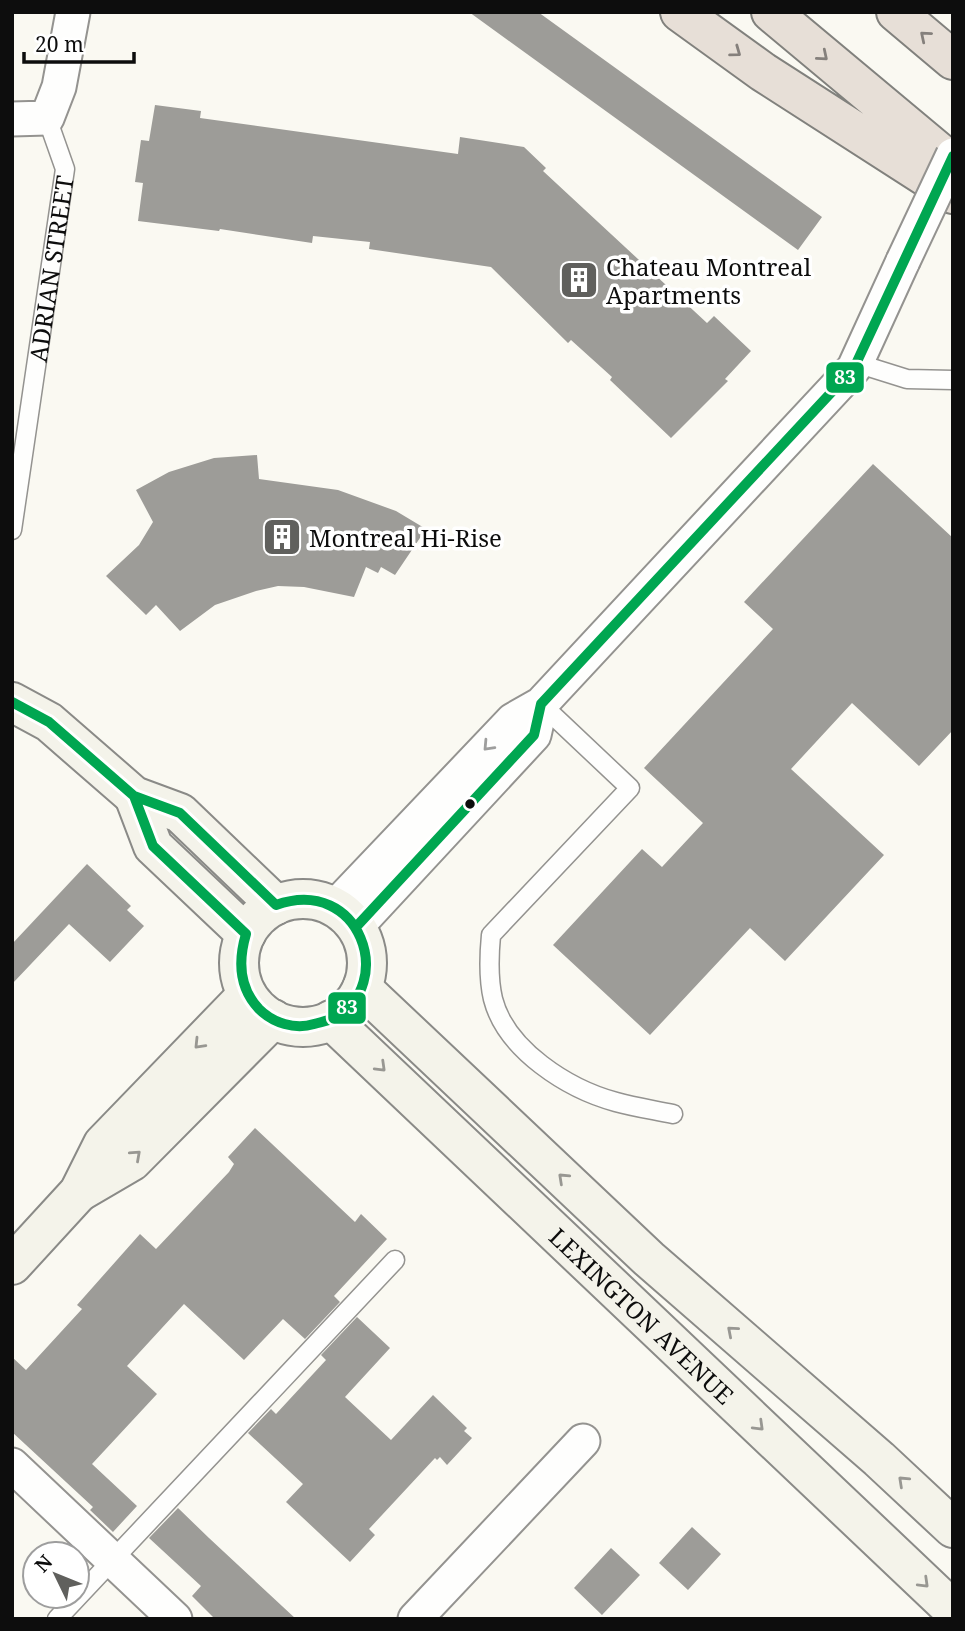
<svg xmlns="http://www.w3.org/2000/svg" width="965" height="1631" viewBox="0 0 965 1631" font-family="'Noto Serif',serif">
  <rect width="100%" height="100%" fill="#faf9f2"/>
  <path fill="#9d9c98" d="M469,12H538L822,217L798,250Z
    M155,105L201,111L200,118L458,154L460,137L524,147L546,168L543,171L707,323L714,316L751,351L725,379L728,381L671,438L610,380L612,377L571,340L568,343L491,267L369,249L370,242L313,236L312,243L220,229L219,231L138,221L143,183L135,182L141,140L149,141Z
    M257,455L259,479L338,490L396,511L426,529L395,575L381,567L378,573L366,567L354,597L304,587L278,586L256,591L215,605L180,631L156,605L146,615L106,576L139,545L153,522L136,490L169,472L214,458Z
    M873,464L953,538V730L919,766L852,703L791,769L884,855L785,961L750,928L650,1035L553,945L642,849L662,867L703,823L644,768L773,629L744,602Z
    M87,864L131,906L127,910L144,926L110,962L69,924L12,984V944Z
    M255,1128L355,1222L361,1214L387,1239L334,1296L340,1302L305,1339L283,1319L244,1360L184,1304L127,1366L157,1394L92,1464L137,1506L113,1532L90,1510L93,1507L12,1432V1357L26,1370L82,1309L77,1305L140,1234L156,1249L229,1172L234,1164L228,1157Z
    M357,1317L390,1348L345,1397L391,1440L433,1395L467,1428L464,1431L472,1438L447,1465L440,1457L437,1460L435,1458L369,1529L375,1535L350,1562L286,1502L303,1484L248,1433L271,1409L276,1414L326,1360L321,1355Z
    M178,1508L209,1538L296,1619H215L192,1596L201,1586L149,1538Z
    M692,1527L721,1554L688,1590L659,1563Z
    M611,1548L640,1575L602,1615L574,1588Z"/>
  <g fill="none" stroke-linecap="round" stroke-linejoin="round">
    <g stroke="#949390" stroke-width="21">
      <g id="lane">
        <path d="M856,363L907,379L953,380"/>
        <path id="s1" d="M12,530L65,169L47,118"/>
        <path d="M541,704L630,788L491,935C489,956 488,978 493,999C506,1050 568,1089 616,1102C634,1107 654,1110 673,1114"/>
        <path d="M57,1619L395,1260"/>
      </g>
    </g>
    <g stroke="#949390" stroke-width="37">
      <path id="street" d="M12,119L47,118L59,87L73,12
        M335,907L513,720L541,704L854,368L903,261
        M356,927L534,735L541,704
        M12,1465L175,1619
        M415,1619L583,1441"/>
    </g>
    <g stroke="#8a8a87" stroke-width="42">
      <g id="secondary">
        <path d="M12,702L49,722L134,796L180,813L276,905"/>
        <path d="M134,796L153,846L246,934"/>
        <circle cx="303" cy="963" r="64"/>
        <path d="M362,988L649,1259L879,1459L953,1528"/>
        <path id="s2" d="M331,1020L953,1610"/>
        <path d="M79,1192L132,1161L273,1019"/>
        <path d="M12,1265L79,1192L103,1144L247,995"/>
      </g>
    </g>
    <g stroke="#81817d" stroke-width="42">
      <path id="highway" d="M680,12L763,72L953,194
        M771,12L953,164
        M896,12L953,60"/>
    </g>
    <use href="#lane" stroke="#fefefd" stroke-width="18"/>
    <use href="#street" stroke="#fefefd" stroke-width="33"/>
    <use href="#secondary" stroke="#f4f3ea" stroke-width="38"/>
    <use href="#highway" stroke="#e7dfd7" stroke-width="38"/>
    <g stroke="#949390" stroke-width="37" stroke-linecap="butt">
      <path id="street-bridge" d="M903,261L953,155"/>
    </g>
    <use href="#street-bridge" stroke="#fefefd" stroke-width="33"/>
    <g stroke="#fff" stroke-width="16">
      <path id="bus-1" d="M12,702L49,722L134,796
        M134,796L180,813L276,905C361,875 397,985 334,1018C328,1021 320,1022 314,1024C295,1030 273,1023 259,1009C239,988 238,961 246,934L153,846Z
        M356,927L534,735L541,704L854,368L953,156"/>
    </g>
    <use href="#bus-1" stroke="#00a651" stroke-width="10"/>
  </g>
  <defs><path id="oneway-chevron" d="M-2-3.5L2.5 0L-2 3.5" fill="none" stroke-width="1.6" stroke-linecap="round" stroke-linejoin="round" transform="scale(1.75)"/></defs>
  <g stroke="#85807c">
    <use href="#oneway-chevron" transform="translate(925 36) rotate(-140)"/>
    <use href="#oneway-chevron" transform="translate(736 52) rotate(36)"/>
    <use href="#oneway-chevron" transform="translate(823 56) rotate(40)"/>
  </g>
  <use stroke="#9e9e9d" href="#oneway-chevron" transform="translate(488 746) rotate(133)"/>
  <g stroke="#989792">
    <use href="#oneway-chevron" transform="translate(199 1044) rotate(134)"/>
    <use href="#oneway-chevron" transform="translate(381 1067) rotate(44)"/>
    <use href="#oneway-chevron" transform="translate(136 1155) rotate(-42)"/>
    <use href="#oneway-chevron" transform="translate(563 1178) rotate(-137)"/>
    <use href="#oneway-chevron" transform="translate(732 1331) rotate(-139)"/>
    <use href="#oneway-chevron" transform="translate(759 1426) rotate(44)"/>
    <use href="#oneway-chevron" transform="translate(903 1481) rotate(-137)"/>
    <use href="#oneway-chevron" transform="translate(924 1583) rotate(44)"/>
  </g>
  <defs>
    <g id="building-square" transform="scale(2.0125)"><rect x="-9" y="-9" width="18" height="18" rx="4" fill="#60605d" stroke="#fff"/><path d="M-4-6H4V6H1V3H-1V6H-4ZM-2.5-4.3h1.7v1.8h-1.7ZM.8-4.3h1.7v1.8H.8ZM-2.5-1h1.7V.8h-1.7ZM.8-1h1.7V.8H.8Z" fill="#fff"/></g>
  </defs>
  <g fill-rule="evenodd">
    <use href="#building-square" x="579" y="280"/>
    <use href="#building-square" x="282" y="537"/>
  </g>
  <circle fill="#0d0d0d" stroke="#fff" stroke-width="2.5" cx="470" cy="804" r="6"/>
  <g text-anchor="middle" dominant-baseline="central" stroke-width="7" stroke-linejoin="round" paint-order="stroke">
    <g font-size="24" fill="#0d0d0d" stroke="#fff" text-anchor="start">
      <text x="606" y="266">Chateau Montreal<tspan x="606" dy="28">Apartments</tspan></text>
      <text x="309" y="537">Montreal Hi-Rise</text>
    </g>
    <g font-size="24" fill="#0d0d0d" stroke="#fff">
      <text stroke="none"><textPath href="#s1" startOffset="264">ADRIAN STREET</textPath></text>
      <text stroke="none"><textPath href="#s2" startOffset="429">LEXINGTON AVENUE</textPath></text>
    </g>
  </g>
  <g stroke="#fff" stroke-width="2.5">
    <rect x="825" y="361" width="40" height="33" rx="7" fill="#00a651"/>
    <rect x="327" y="991" width="40" height="34" rx="7" fill="#00a651"/>
  </g>
  <g font-size="19" text-anchor="middle" font-weight="bold" fill="#fff">
    <text x="845" y="384">83</text>
    <text x="347" y="1014">83</text>
  </g>
  <rect width="965" height="1631" fill="none" stroke="#0d0d0d" stroke-width="28"/>
  <g transform="translate(56 1575) rotate(313)"><circle r="33" fill="#ffffff" stroke="#9e9e9e" stroke-width="2"/>
  <path d="M0-5L12 26L0 18L-12 26Z" fill="#60605d"/>
  <text y="-10" font-size="19" font-weight="bold" text-anchor="middle" fill="#0d0d0d">N</text>
  </g>
  <path d="M24 52v10h110v-10" fill="none" stroke="#0d0d0d" stroke-width="3.5"/>
  <text x="35" y="52" font-size="21" fill="#0d0d0d" stroke="#ffffff" stroke-width="5" paint-order="stroke">20 m</text>
</svg>
